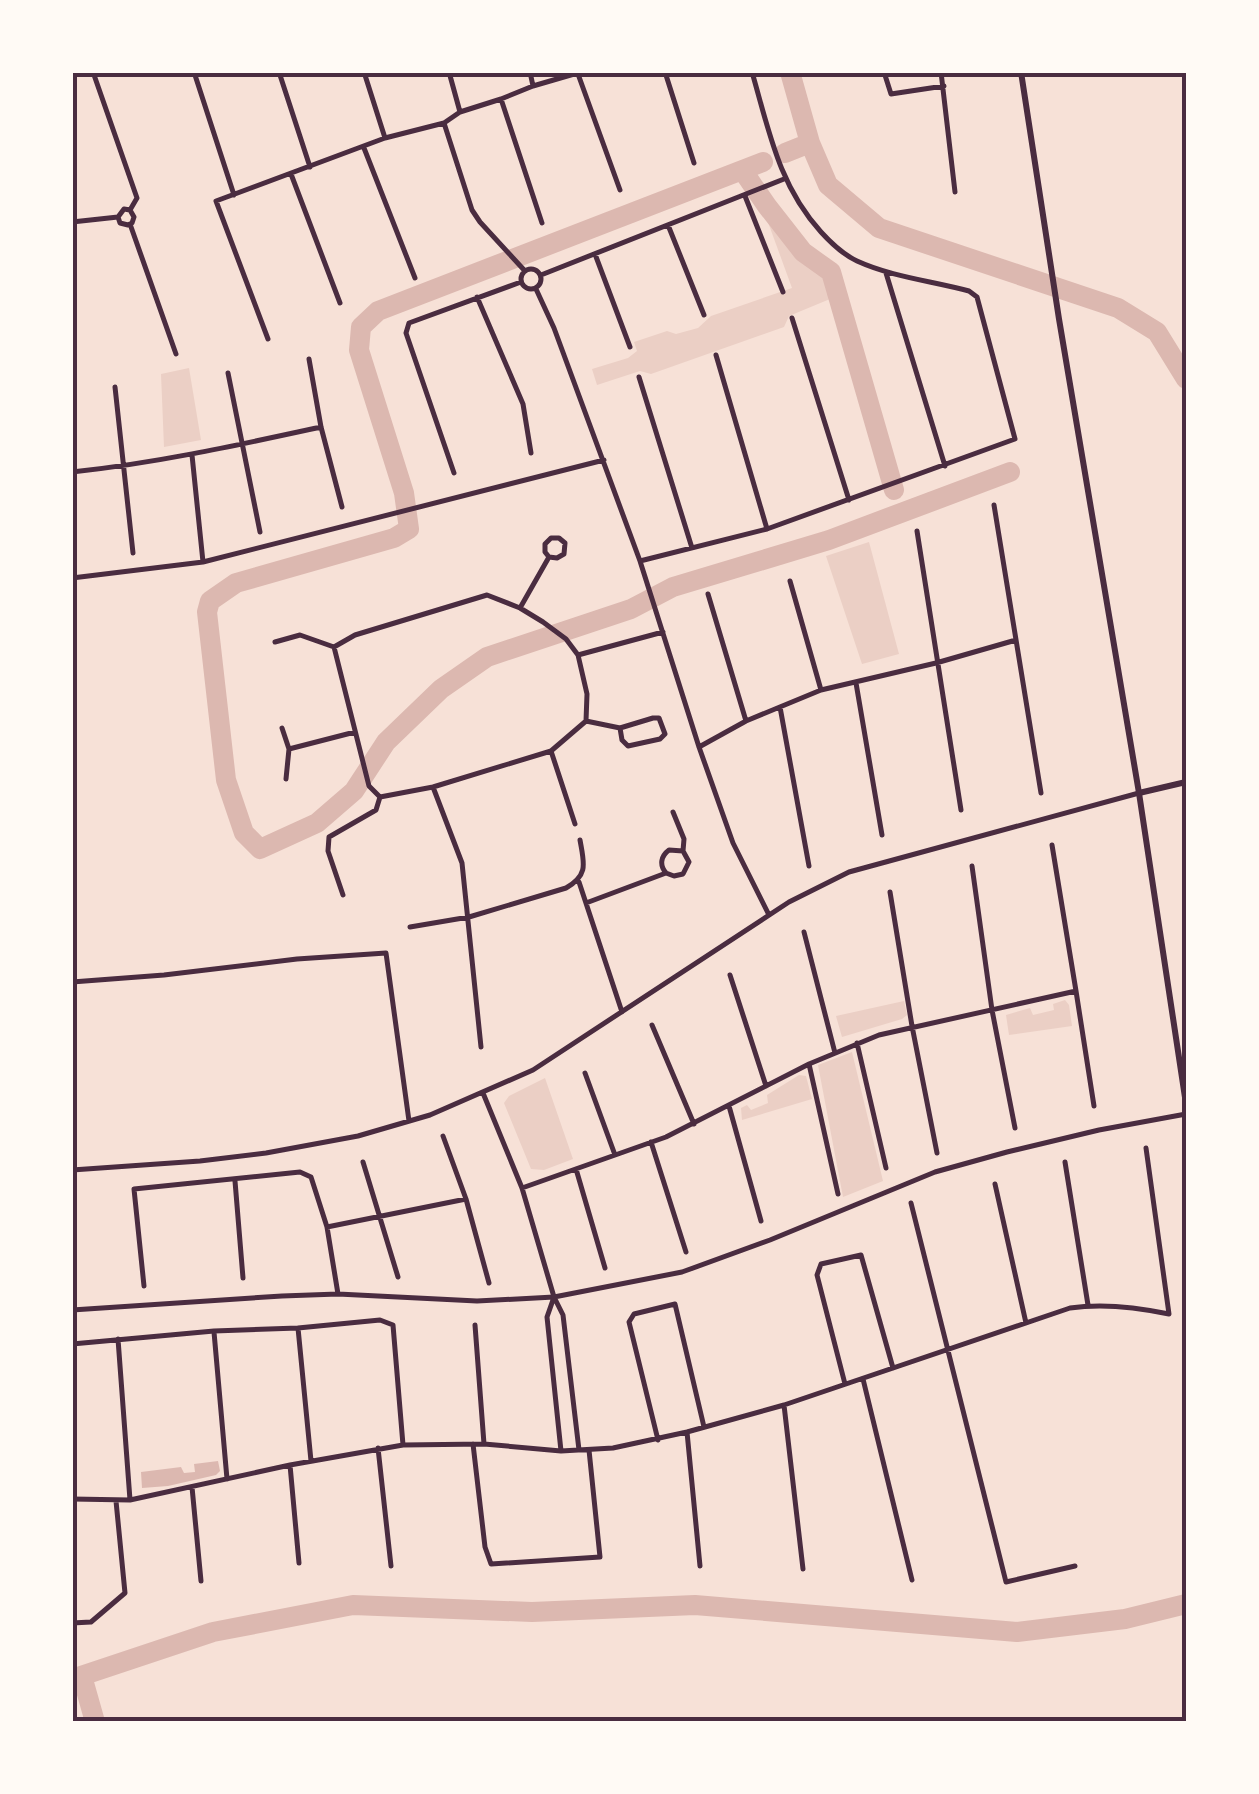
<svg xmlns="http://www.w3.org/2000/svg" width="1259" height="1794" viewBox="0 0 1259 1794" font-family="Poppins,sans-serif">
  <rect width="100%" height="100%" fill="#f7e1d7"/>
  <path fill="#ebcfc5" d="M765,214L789,241L804,263L826,278L830,299L789,316L784,327L651,374L640,371L597,385L592,369L628,358L637,351L634,342L667,331L676,334L698,328L711,316L792,288Z
    M189,368L201,440L164,447L161,374Z
    M869,542L899,654L862,664L826,556Z
    M1065,1000L1069,1005L1072,1026L1009,1035L1006,1015L1030,1008L1033,1015L1054,1010L1053,1004Z
    M904,1001L907,1015L902,1019L842,1037L836,1016Z
    M852,1052L883,1181L843,1197L818,1065Z
    M799,1075L806,1076L812,1099L742,1120L741,1108L747,1105L751,1110L768,1103L767,1095Z
    M545,1078L573,1159L544,1170L531,1169L504,1103L509,1096Z"/>
  <path fill="#dcb8b0" d="M218,1461L220,1471L216,1475L168,1486L142,1488L141,1472L181,1467L184,1473L195,1472L194,1464Z"/>
  <g fill="none" stroke-linecap="round" stroke-linejoin="round">
    <path stroke="#dcb8b0" stroke-width="20" d="M790,72L810,143L828,185L879,228L1118,308L1157,332L1186,379
      M785,153L810,143
      M763,162L378,311L361,327L359,350L404,493L409,529L394,538L236,583L210,601L207,612L226,780L244,833L260,849L317,823L354,791L386,742L441,689L487,657L631,609L673,587L829,540L1010,472
      M743,171L767,206L803,252L831,272L894,490
      M82,1676L95,1722
      M72,1679L213,1632L353,1605L532,1612L695,1605L1017,1632L1125,1619L1186,1604"/>
    <path stroke="#4a2c40" stroke-width="5" d="M93,72L137,198L130,210
      M194,72L234,195
      M279,72L310,167
      M364,72L385,138
      M449,72L460,112
      M530,72L533,86
      M665,72L694,163
      M884,72L891,94L944,86
      M941,72L955,192
      M578,74L620,190
      M501,99L542,223
      M444,123L472,210L480,222L525,271
      M364,148L415,278
      M291,174L340,303
      M745,196L783,292
      M72,222L118,217L124,209L130,210L134,217L132,223L128,225L120,223L118,217
      M130,224L176,354
      M668,225L704,315
      M595,254L630,347
      M521 279a10 10 0 1 1 20 0a10 10 0 1 1-20 0Z
      M886,273L945,466
      M541,275L784,179
      M536,289L554,328L640,561L699,747L733,843L769,915
      M477,297L523,404L531,453
      M792,318L849,500
      M268,339L216,201L385,138L444,123L460,112L501,99L533,86L581,72
      M716,355L767,529
      M309,359L321,427L342,507
      M228,373L260,532
      M639,377L692,548
      M115,387L133,553
      M192,455L203,562
      M72,472C157,463 238,445 321,427
      M454,473L406,333L409,323L521,282
      M994,505L1041,793
      M917,531L961,810
      M640,561L767,529L1015,439L977,297L969,291C932,281 892,277 857,261C844,255 831,243 821,232C779,186 769,131 752,72
      M72,578L203,562L604,460
      M790,581L821,690
      M708,594L746,721
      M520,608L549,557L545,552V544L551,538H559L565,543L564,554L557,558L549,557
      M275,642L300,635L334,647
      M578,655L587,694L586,721L551,751L433,787L380,797L369,786L334,647L355,635L487,595L520,608L543,622L566,639L578,655L663,632
      M856,683L882,835
      M780,707L809,866
      M586,721L620,728L622,740L628,746L660,739L665,734L659,718H653L620,728
      M282,728L289,749
      M699,747L746,721L821,690L936,663L1016,640
      M551,751L575,824
      M286,779L289,749L355,732
      M433,787L462,863L481,1047
      M673,812L684,839L683,851
      M972,866L992,1010L1015,1128
      M579,882L622,1012
      M890,892L912,1026L937,1153
      M343,895L328,851L329,837L376,810L380,797
      M586,903L666,873L674,876L683,874L689,862L683,851L669,850C661,856 659,865 666,873
      M410,927L469,917L566,888C589,875 584,863 580,840
      M804,932L835,1053
      M730,975L766,1086
      M72,982L164,975L297,959L386,953L409,1121
      M1076,991L1094,1106
      M652,1025L694,1124
      M857,1043L886,1168
      M809,1064L838,1194
      M585,1073L615,1155
      M483,1093L522,1188L554,1297L563,1315L579,1450
      M729,1106L761,1221
      M443,1136L466,1199L489,1283
      M651,1142L686,1252
      M363,1162L398,1277
      M1065,1162L1088,1305
      M576,1169L605,1268
      M72,1170L200,1161L266,1153L358,1136L430,1115L533,1070L789,902L849,872L1139,793
      M235,1181L243,1278
      M995,1184L1026,1323
      M522,1188L666,1137L809,1064L879,1035L1076,991L1052,845
      M911,1203L1006,1582L1075,1566
      M327,1227L466,1199
      M144,1286L134,1189L300,1172L311,1177L327,1227L338,1294
      M554,1297L547,1317L561,1451
      M72,1310L282,1296L338,1294L477,1301L554,1297L682,1272L770,1240L935,1172L1007,1152L1099,1130L1186,1114
      M475,1325L484,1444
      M298,1328L311,1461
      M214,1332L227,1479
      M118,1339L130,1500
      M72,1344L214,1331L298,1328L380,1320L393,1325L403,1445
      M863,1379L912,1580
      M845,1384L817,1275L821,1264L861,1255L893,1368
      M784,1405L803,1569
      M687,1432L700,1566
      M658,1440L629,1322L634,1314L675,1304L704,1427
      M473,1444L485,1547L491,1564L600,1557L589,1450
      M378,1448L391,1566
      M290,1465L299,1563
      M192,1487L201,1581
      M72,1499L130,1500L290,1465L403,1445L484,1444L561,1451L613,1448L687,1432L784,1405L1070,1308C1103,1303 1136,1307 1169,1314L1146,1148
      M72,1623L91,1622L125,1593L116,1501"/>
    <path stroke="#4a2c40" stroke-width="6" d="M1139,793L1186,782"/>
    <path stroke="#4a2c40" stroke-width="6" d="M1021,72L1059,319L1139,793L1186,1104"/>
  </g>
  <rect width="1259" height="1794" fill="none" stroke="#fffaf5" stroke-width="150"/>
  <rect x="75" y="75" width="1109" height="1644" fill="none" stroke="#4a2c40" stroke-width="4"/>
</svg>
